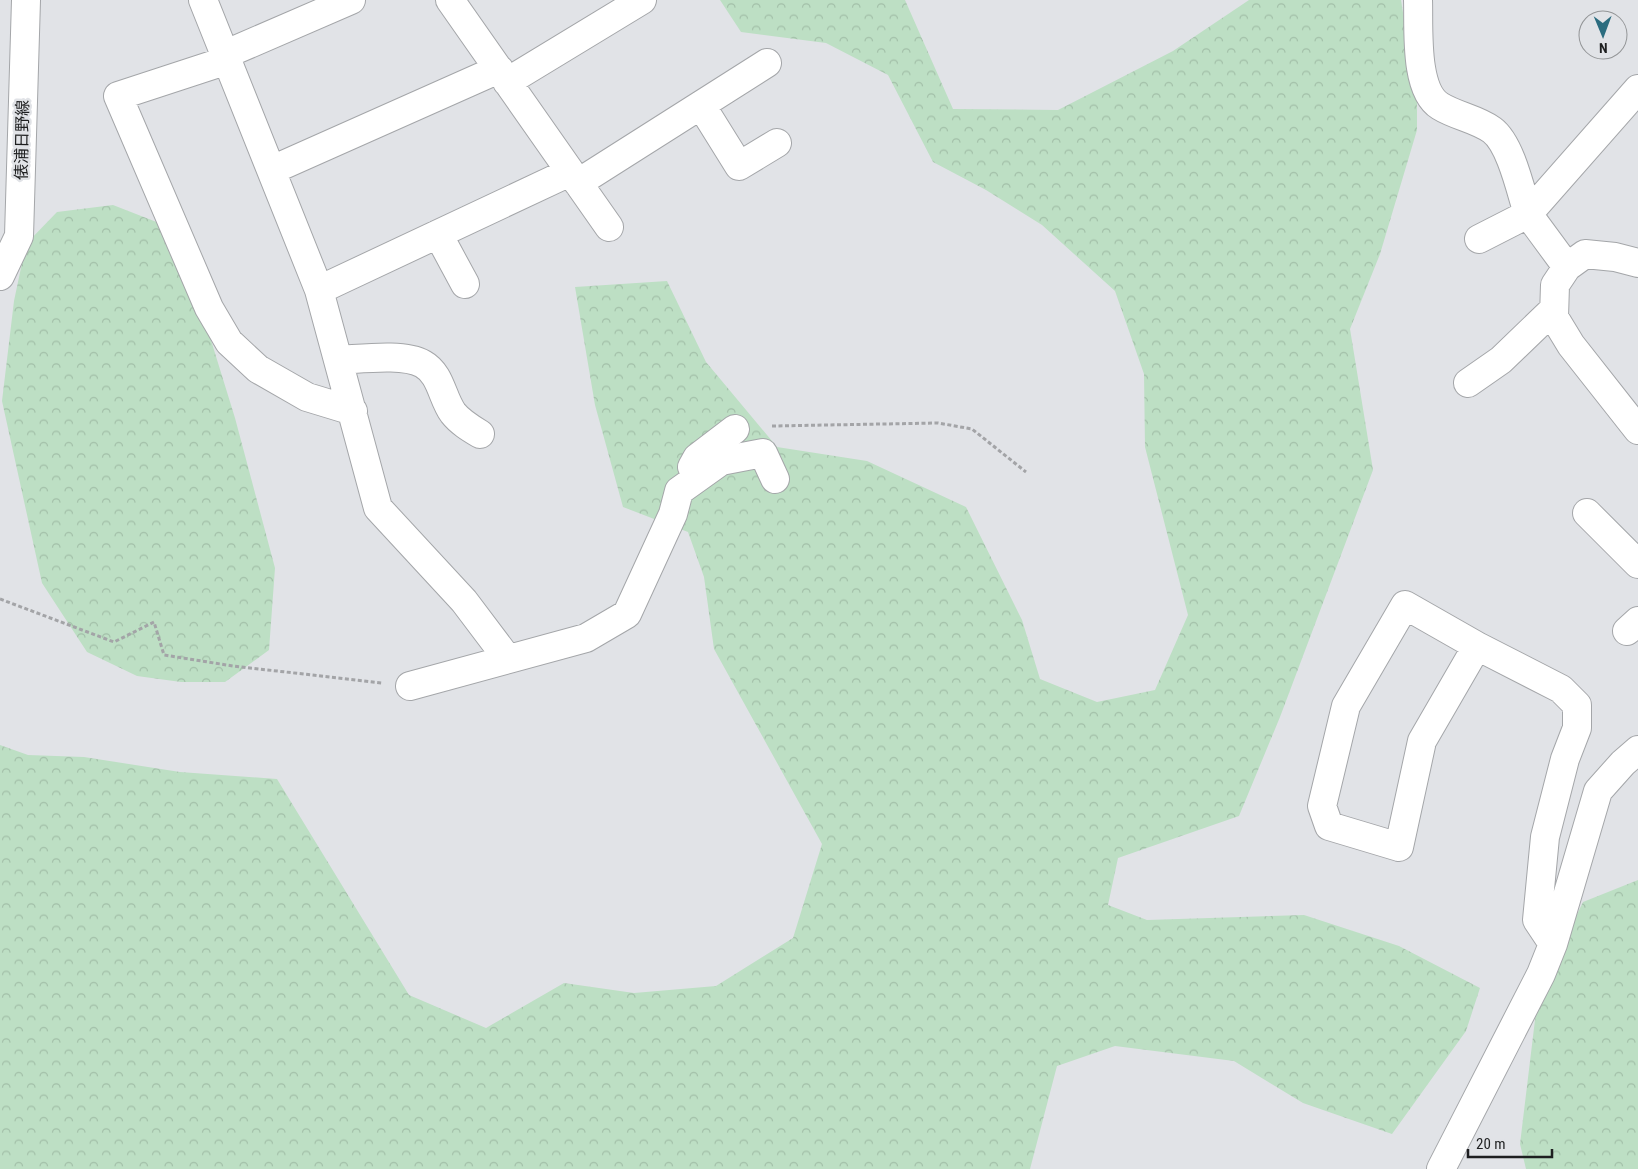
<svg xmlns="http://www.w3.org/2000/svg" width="1638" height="1169" viewBox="0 0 1638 1169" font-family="'Roboto Condensed','Noto Sans JP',sans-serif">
  <defs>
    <pattern id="forest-crowns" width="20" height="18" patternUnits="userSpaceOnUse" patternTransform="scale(1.25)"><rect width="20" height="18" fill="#bddfc4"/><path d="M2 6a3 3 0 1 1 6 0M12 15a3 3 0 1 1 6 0" fill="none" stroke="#a2bfa8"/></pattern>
  </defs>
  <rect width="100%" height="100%" fill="#e1e3e7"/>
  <path fill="url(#forest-crowns)" d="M720,0H905L953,109L1058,110L1173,51L1249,0H1401L1417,101V130L1380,254L1350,329L1373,470L1280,717L1239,816L1118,858L1108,905L1147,920L1304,915L1399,946L1480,988L1466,1031L1392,1134L1303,1103L1234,1061L1115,1046L1057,1066L1030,1169H0V745L28,755L84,757L180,772L277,779L409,995L486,1028L564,983L634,993L716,986L793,938L822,844L714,649L704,577L688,532L623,507L595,405L575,287L667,281L706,362L777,447L867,461L966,507L1022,620L1040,679L1097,702L1155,690L1188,615L1145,447L1144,374L1115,291L1042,225L986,190L933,162L888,75L826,43L741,32Z
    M113,205L177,230L235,418L275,568L269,650L225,682H181L137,676L87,652L42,583L2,401L14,301L26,244L57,212Z
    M1638,880V1169H1526L1520,1144L1538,995L1583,902Z"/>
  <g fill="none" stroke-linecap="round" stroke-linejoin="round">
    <g stroke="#a4a6a9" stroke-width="30">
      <path id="minor" d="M203,0L319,290L378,508L464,601L507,658
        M450,0L609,227
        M1418,0C1419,27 1414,90 1440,106C1456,116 1477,119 1492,130C1511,144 1521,192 1528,214L1479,239
        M226,54L351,0
        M228,60L118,96L209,308L229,342L258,369L307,397L353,411
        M507,82L642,0
        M701,105L739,166L777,143
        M272,170L499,69
        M578,183L767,63
        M438,234L465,284
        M1638,263L1615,257L1585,254L1567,267L1555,285L1554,317L1571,345L1638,430
        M1567,267L1528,214L1638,89
        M319,290L570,172
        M339,360C361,359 404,353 423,364C441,374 442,398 453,413C460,422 470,428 480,434
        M1468,383L1501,360L1554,309
        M692,467L697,458L735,429
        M1587,513L1638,564
        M1627,631L1638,621
        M1477,646L1422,741L1399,847L1329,826L1322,806L1346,706L1405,605L1477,646L1561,689L1577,705V728L1565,759L1545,837L1537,920L1553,944
        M410,686L586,638L627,614L673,514L679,491L721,461L763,453L775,479
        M1441,1169L1541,974L1553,944L1598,791L1623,763L1638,750"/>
    </g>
    <g stroke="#a4a6a9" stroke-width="30">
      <path id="major" d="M0,276L19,236L26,0"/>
    </g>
    <path stroke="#a3a4a7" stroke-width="3" stroke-dasharray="4 2.5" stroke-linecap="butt" d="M772,426L938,423L972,429L1026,472
      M0,599L114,642L154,622L164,655L233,666L382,683"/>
    <use href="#minor" stroke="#fff" stroke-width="28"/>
    <use href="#major" stroke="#fff" stroke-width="28"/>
  </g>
  <g text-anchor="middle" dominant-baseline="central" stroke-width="5" stroke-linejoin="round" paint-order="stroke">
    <g font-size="16" fill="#1e1f20" stroke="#e1e3e7">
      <text transform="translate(22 140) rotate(-89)">俵浦日野線</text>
    </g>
  </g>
  <g transform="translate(1603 35) rotate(179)"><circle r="24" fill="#e1e3e7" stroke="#939597"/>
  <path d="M0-4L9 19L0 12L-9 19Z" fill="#2b6c7f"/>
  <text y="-8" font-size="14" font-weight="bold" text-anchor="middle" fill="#1e1f20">N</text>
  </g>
  <path d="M1468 1149v8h84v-8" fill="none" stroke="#1e1f20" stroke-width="2.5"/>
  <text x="1476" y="1149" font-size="15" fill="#1e1f20" stroke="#e1e3e7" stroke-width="4" paint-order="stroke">20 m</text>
</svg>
